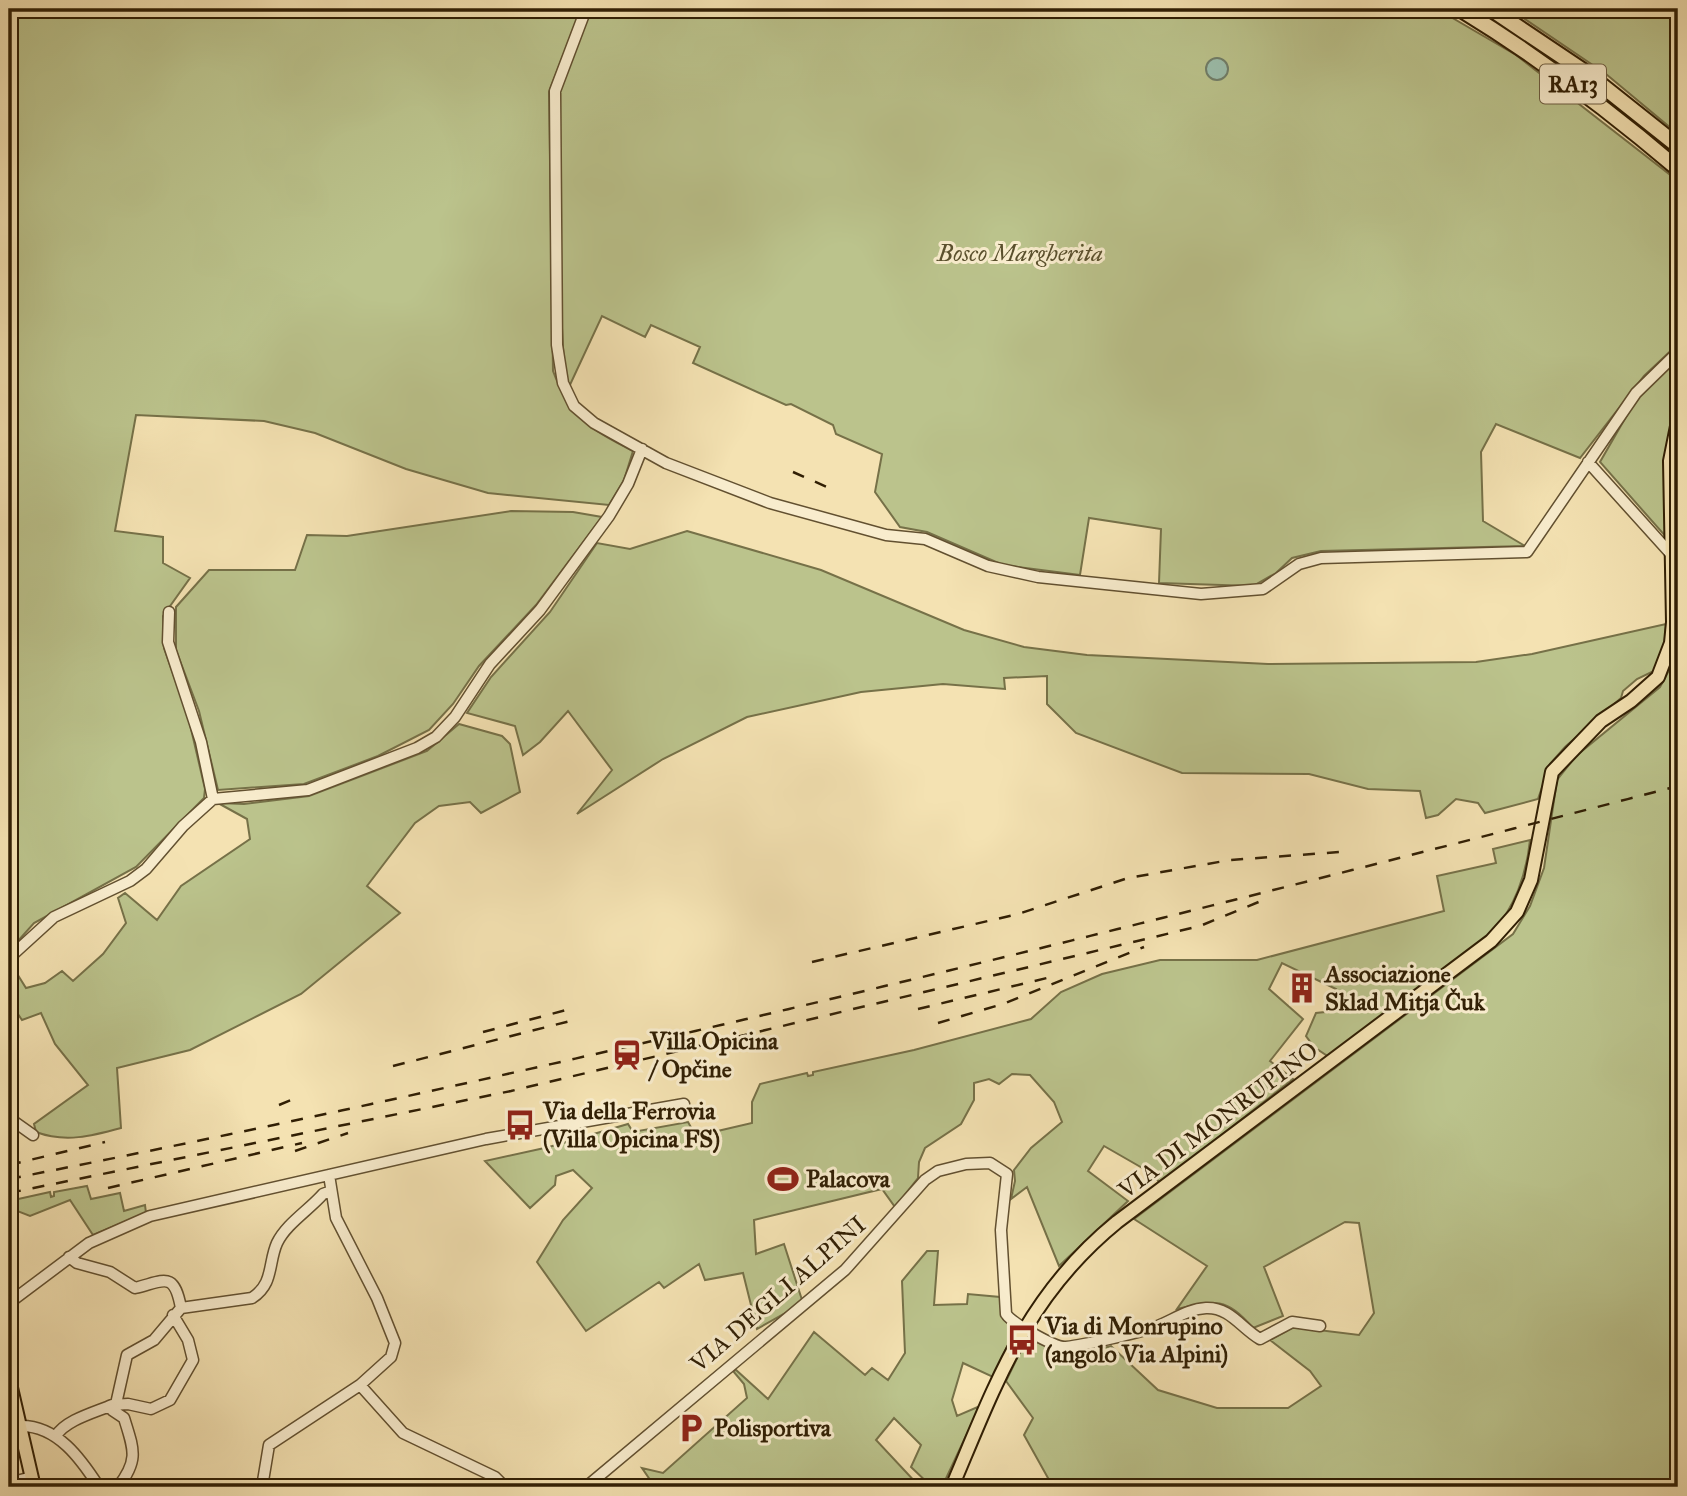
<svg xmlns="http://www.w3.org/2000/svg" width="1687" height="1496" viewBox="0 0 1687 1496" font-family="'IM FELL Great Primer',serif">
  <rect width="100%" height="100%" fill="#f4e2b2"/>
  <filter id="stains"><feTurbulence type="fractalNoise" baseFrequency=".00286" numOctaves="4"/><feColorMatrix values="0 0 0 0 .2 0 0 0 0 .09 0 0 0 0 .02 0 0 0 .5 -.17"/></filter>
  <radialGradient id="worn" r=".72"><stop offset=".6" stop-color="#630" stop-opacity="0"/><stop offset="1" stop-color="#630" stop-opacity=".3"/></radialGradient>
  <path fill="#bbc38c" stroke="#767148" stroke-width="2" d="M9,9H581L549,92L553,371C570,417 590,430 633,451L624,480L609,505L488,493L406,469L315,433L264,421L136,415L115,531L163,537V563L190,578L163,616L164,648L188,716L205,789L204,798L136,867L34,923L9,951V838L13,835L9,824Z
    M590,9H1437L1516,55L1678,181V344L1644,376L1580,458L1496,424L1481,452L1483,521L1525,546L1321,551L1292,558L1276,573L1253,586L1159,583L1161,529L1089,518L1080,575L1003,565L927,532L900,527L875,492L882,454L836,434L833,425L791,404L786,405L693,363L700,347L651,325L645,337L602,316L569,387L564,366L560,290L559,93Z
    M1510,9H1678V134L1606,74Z
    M1678,355V409L1670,434L1667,538L1600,462L1638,396Z
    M511,511L573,512L602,517L536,605L479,666L453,704L429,730L378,756L304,784L218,790L199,711L176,650V607L209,570H295L307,535L347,536Z
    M687,531L821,570L964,630L1024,647L1087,655L1268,664L1476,662L1532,654L1666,624L1664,650L1658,669L1637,679L1623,691L1621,698L1565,747L1550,764L1538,799L1485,813L1478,803L1456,799L1438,815L1426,818L1420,791L1368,789L1309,774L1182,773L1076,733L1047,704V676L1004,678L1005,689L943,684L861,692L747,717L663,759L577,814L612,770L568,711L540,742L523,755L515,726L467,713L491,677L550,612L597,543L630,549Z
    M1678,633V1487H1053L1024,1435L1033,1418L1006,1381L1027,1338L1071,1356L1111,1346L1158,1390L1217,1408H1288L1321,1386L1310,1371L1270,1340L1294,1327L1359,1335L1374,1313L1359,1223L1345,1222L1264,1267L1283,1316L1253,1328C1226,1297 1215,1300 1177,1309L1207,1266L1134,1219L1513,934L1530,906L1544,868L1557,780L1576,756L1660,687L1673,663Z
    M459,724L502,736L510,744L520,792L481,813L470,802L439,806L415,823L367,886L400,913L301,994L190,1050L117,1068L121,1128C92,1136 65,1143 36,1132L34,1124L88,1085L55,1044L41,1013L22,1020L9,1001V966L11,964L26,988L45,983L62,971L73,981L103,954L126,923L118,898L125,893L157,920L181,886L250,839L247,819L218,803L244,804L309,796L427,751Z
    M1530,840C1526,877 1515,905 1492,934L1329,1057L1314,1047L1306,1036L1316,1013L1325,1012L1336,989L1282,963L1269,989L1303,1019L1270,1061L1293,1079L1160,1183L1151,1173L1104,1146L1088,1171L1128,1201L1059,1266L1027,1187L1011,1199L1015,1181L1014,1170L1031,1148L1062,1122L1054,1102L1030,1075L1012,1074L999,1084L989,1079L974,1083V1100L961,1124L925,1148L919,1162L918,1178L895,1207L882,1189L754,1220L756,1254L784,1244L803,1303L757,1329L743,1273L705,1280L699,1264L664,1288L659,1282L586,1331L537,1262L563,1220L592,1188L573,1170L556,1176L555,1185L530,1208L485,1161L549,1147L628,1124L633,1132L688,1122L696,1136L752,1123V1102L760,1084L807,1073L808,1076L813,1075V1072L914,1050L1031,1019L1061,992L1102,974L1160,960H1257L1444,911L1437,876L1496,863L1493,849Z
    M87,1186L91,1199L120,1193L124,1211L145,1205L146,1213L93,1235L70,1200L30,1216L15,1210L9,1214V1201L50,1192L51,1197L54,1196V1192Z
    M927,1251H938L934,1305L967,1304L968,1294L1000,1297L1003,1319L1015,1330L993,1377L963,1363L952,1400L957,1416L980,1406L942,1487H932L911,1467L921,1445L894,1418L876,1440L920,1487H655L642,1468L663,1473L747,1398L744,1384L733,1371L736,1370L768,1399L814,1332L865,1375L872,1368L888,1380L905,1353L902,1281Z"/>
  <path fill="#9cbeac" stroke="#717e69" stroke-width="2" d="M1206 69a11 11 0 1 1 22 0a11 11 0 1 1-22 0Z"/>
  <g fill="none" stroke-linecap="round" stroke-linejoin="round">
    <g stroke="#625030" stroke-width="13">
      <path id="minor" d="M586,9L555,91L557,345L563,383L574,406L594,423L666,463L770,503L886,535L925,539L988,566L1038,577L1201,594L1263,589L1299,564L1321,558L1527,552L1636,393L1678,352
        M1588,462L1670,553
        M169,612L168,642L201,742L213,799
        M9,958L54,917L130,881L146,869L183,826L213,799L308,790L417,748L436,737L455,717L490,664L540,610L609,516L628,484L642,449
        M9,1118L33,1135
        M329,1175L336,1218L377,1298L395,1343L391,1357L360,1385
        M69,1257L77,1263L110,1272L135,1288C164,1281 174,1270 181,1308
        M9,1303L89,1243L150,1216L486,1139L684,1104
        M116,1404L127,1355L154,1340L181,1308L252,1298C274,1284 268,1263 277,1243C286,1224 309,1210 323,1194L331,1191
        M112,1405L128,1404L151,1409L170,1400L193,1360L188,1340L173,1315
        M20,1426C57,1425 81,1459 99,1487
        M56,1436C65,1420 96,1412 112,1405V1410L124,1418C134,1450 139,1460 118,1487
        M9,1483L32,1477
        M262,1487L269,1445L360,1385L403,1433L495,1477L505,1487
        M586,1487L845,1270L925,1180L938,1171L966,1164L990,1163L1007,1174L1001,1230L1006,1314C1012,1323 1055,1348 1066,1347C1085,1345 1137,1333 1155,1327C1172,1321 1187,1309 1206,1308C1230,1307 1241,1328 1260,1339L1292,1322L1320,1326"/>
    </g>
    <g stroke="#311f04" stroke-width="16">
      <path id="major" d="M9,1379L34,1487
        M952,1487C996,1383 1026,1296 1117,1222L1491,941L1517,912L1531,880L1552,772L1601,721L1631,701L1658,677L1671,643L1673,622L1670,461L1678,421"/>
    </g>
    <g stroke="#311f04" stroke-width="18">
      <path id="highway" d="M1460,9C1537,56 1609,110 1678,169
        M1491,9L1585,72L1678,146"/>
    </g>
    <use href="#minor" stroke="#f8eccd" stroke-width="10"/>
    <use href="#major" stroke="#f4e2b2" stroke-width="12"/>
    <use href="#highway" stroke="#f4e2b2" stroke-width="14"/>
    <path stroke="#311f04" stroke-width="2.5" stroke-dasharray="12 12" stroke-linecap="butt" d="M793,472L827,487
      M812,962L1018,914L1128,878L1230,860L1339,852
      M918,1009L1047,978
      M938,1023L1003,1004L1144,947
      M483,1032L574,1008
      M393,1066L578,1019
      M279,1105L301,1096
      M295,1151L348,1133
      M9,1165L105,1142
      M9,1179C570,1069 1125,930 1678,786
      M108,1188L302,1143
      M9,1193L511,1091L1200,926L1261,901"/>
  </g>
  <defs>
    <g id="building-bare" transform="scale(2.415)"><path d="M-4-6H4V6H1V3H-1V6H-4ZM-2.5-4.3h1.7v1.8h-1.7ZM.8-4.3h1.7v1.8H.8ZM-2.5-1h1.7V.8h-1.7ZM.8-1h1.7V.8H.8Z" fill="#8f2418" stroke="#f8eccd" stroke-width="2.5" paint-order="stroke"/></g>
    <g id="station-bare" transform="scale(2.415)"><path d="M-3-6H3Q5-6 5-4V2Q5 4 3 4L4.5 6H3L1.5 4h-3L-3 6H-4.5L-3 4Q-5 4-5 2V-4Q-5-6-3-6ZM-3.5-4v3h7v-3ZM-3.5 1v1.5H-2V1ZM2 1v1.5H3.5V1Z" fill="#8f2418" stroke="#f8eccd" stroke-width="2.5" paint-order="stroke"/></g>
    <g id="bus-bare" transform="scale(2.415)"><path d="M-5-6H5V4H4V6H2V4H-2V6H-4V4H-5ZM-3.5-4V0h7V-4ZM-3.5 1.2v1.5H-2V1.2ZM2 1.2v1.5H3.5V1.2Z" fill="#8f2418" stroke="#f8eccd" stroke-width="2.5" paint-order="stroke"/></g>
    <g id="stadium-bare" transform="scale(2.415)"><path d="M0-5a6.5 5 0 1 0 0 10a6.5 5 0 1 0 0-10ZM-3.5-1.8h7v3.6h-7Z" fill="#8f2418" stroke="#f8eccd" stroke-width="2.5" paint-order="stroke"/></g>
    <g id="parking-bare" transform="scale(2.415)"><path d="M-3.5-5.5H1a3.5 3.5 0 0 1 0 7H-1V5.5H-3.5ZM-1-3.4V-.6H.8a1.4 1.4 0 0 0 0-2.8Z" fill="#8f2418" stroke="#f8eccd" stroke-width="2.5" paint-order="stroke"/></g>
  </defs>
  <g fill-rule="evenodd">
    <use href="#building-bare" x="1302" y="988"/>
    <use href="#station-bare" x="627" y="1055"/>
    <use href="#bus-bare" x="520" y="1125"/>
    <use href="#stadium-bare" x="783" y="1179"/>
    <use href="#bus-bare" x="1022" y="1340"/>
    <use href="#parking-bare" x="691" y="1428"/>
  </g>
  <g text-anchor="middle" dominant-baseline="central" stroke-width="6" stroke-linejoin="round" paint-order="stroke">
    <rect fill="#f8eccd" stroke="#6d5c40" stroke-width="2" x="1540" y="64.5" width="66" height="39" rx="5"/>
    <g font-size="23" font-weight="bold" fill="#311f04">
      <text x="1573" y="84">RA13</text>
    </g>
    <g font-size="24" font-style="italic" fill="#5a502d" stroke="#f8eccd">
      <text x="1020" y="253">Bosco Margherita</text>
    </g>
    <g font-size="24" font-weight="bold" fill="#311f04" stroke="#f8eccd" text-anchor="start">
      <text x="1325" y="974">Associazione<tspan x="1325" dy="28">Sklad Mitja Čuk</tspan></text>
      <text x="650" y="1041">Villa Opicina<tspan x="650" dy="28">/ Opčine</tspan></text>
      <text x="543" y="1111">Via della Ferrovia<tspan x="543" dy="28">(Villa Opicina FS)</tspan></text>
      <text x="806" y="1179">Palacova</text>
      <text x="1045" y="1326">Via di Monrupino<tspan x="1045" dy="28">(angolo Via Alpini)</tspan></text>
      <text x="714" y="1428">Polisportiva</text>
    </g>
    <g font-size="24" fill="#311f04" stroke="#f8eccd">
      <text transform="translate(1218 1120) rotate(-37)">VIA DI MONRUPINO</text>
      <text transform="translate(778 1294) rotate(-41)">VIA DEGLI ALPINI</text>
    </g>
  </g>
  <rect width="1687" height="1496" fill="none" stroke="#f4e2b2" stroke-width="35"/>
  <rect x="10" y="10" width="1666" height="1475" fill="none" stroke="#311f04" stroke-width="3.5"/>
  <rect x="18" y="18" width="1652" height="1461" fill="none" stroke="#311f04" stroke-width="2"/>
  <rect width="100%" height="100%" filter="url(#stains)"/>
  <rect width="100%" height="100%" fill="url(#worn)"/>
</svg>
